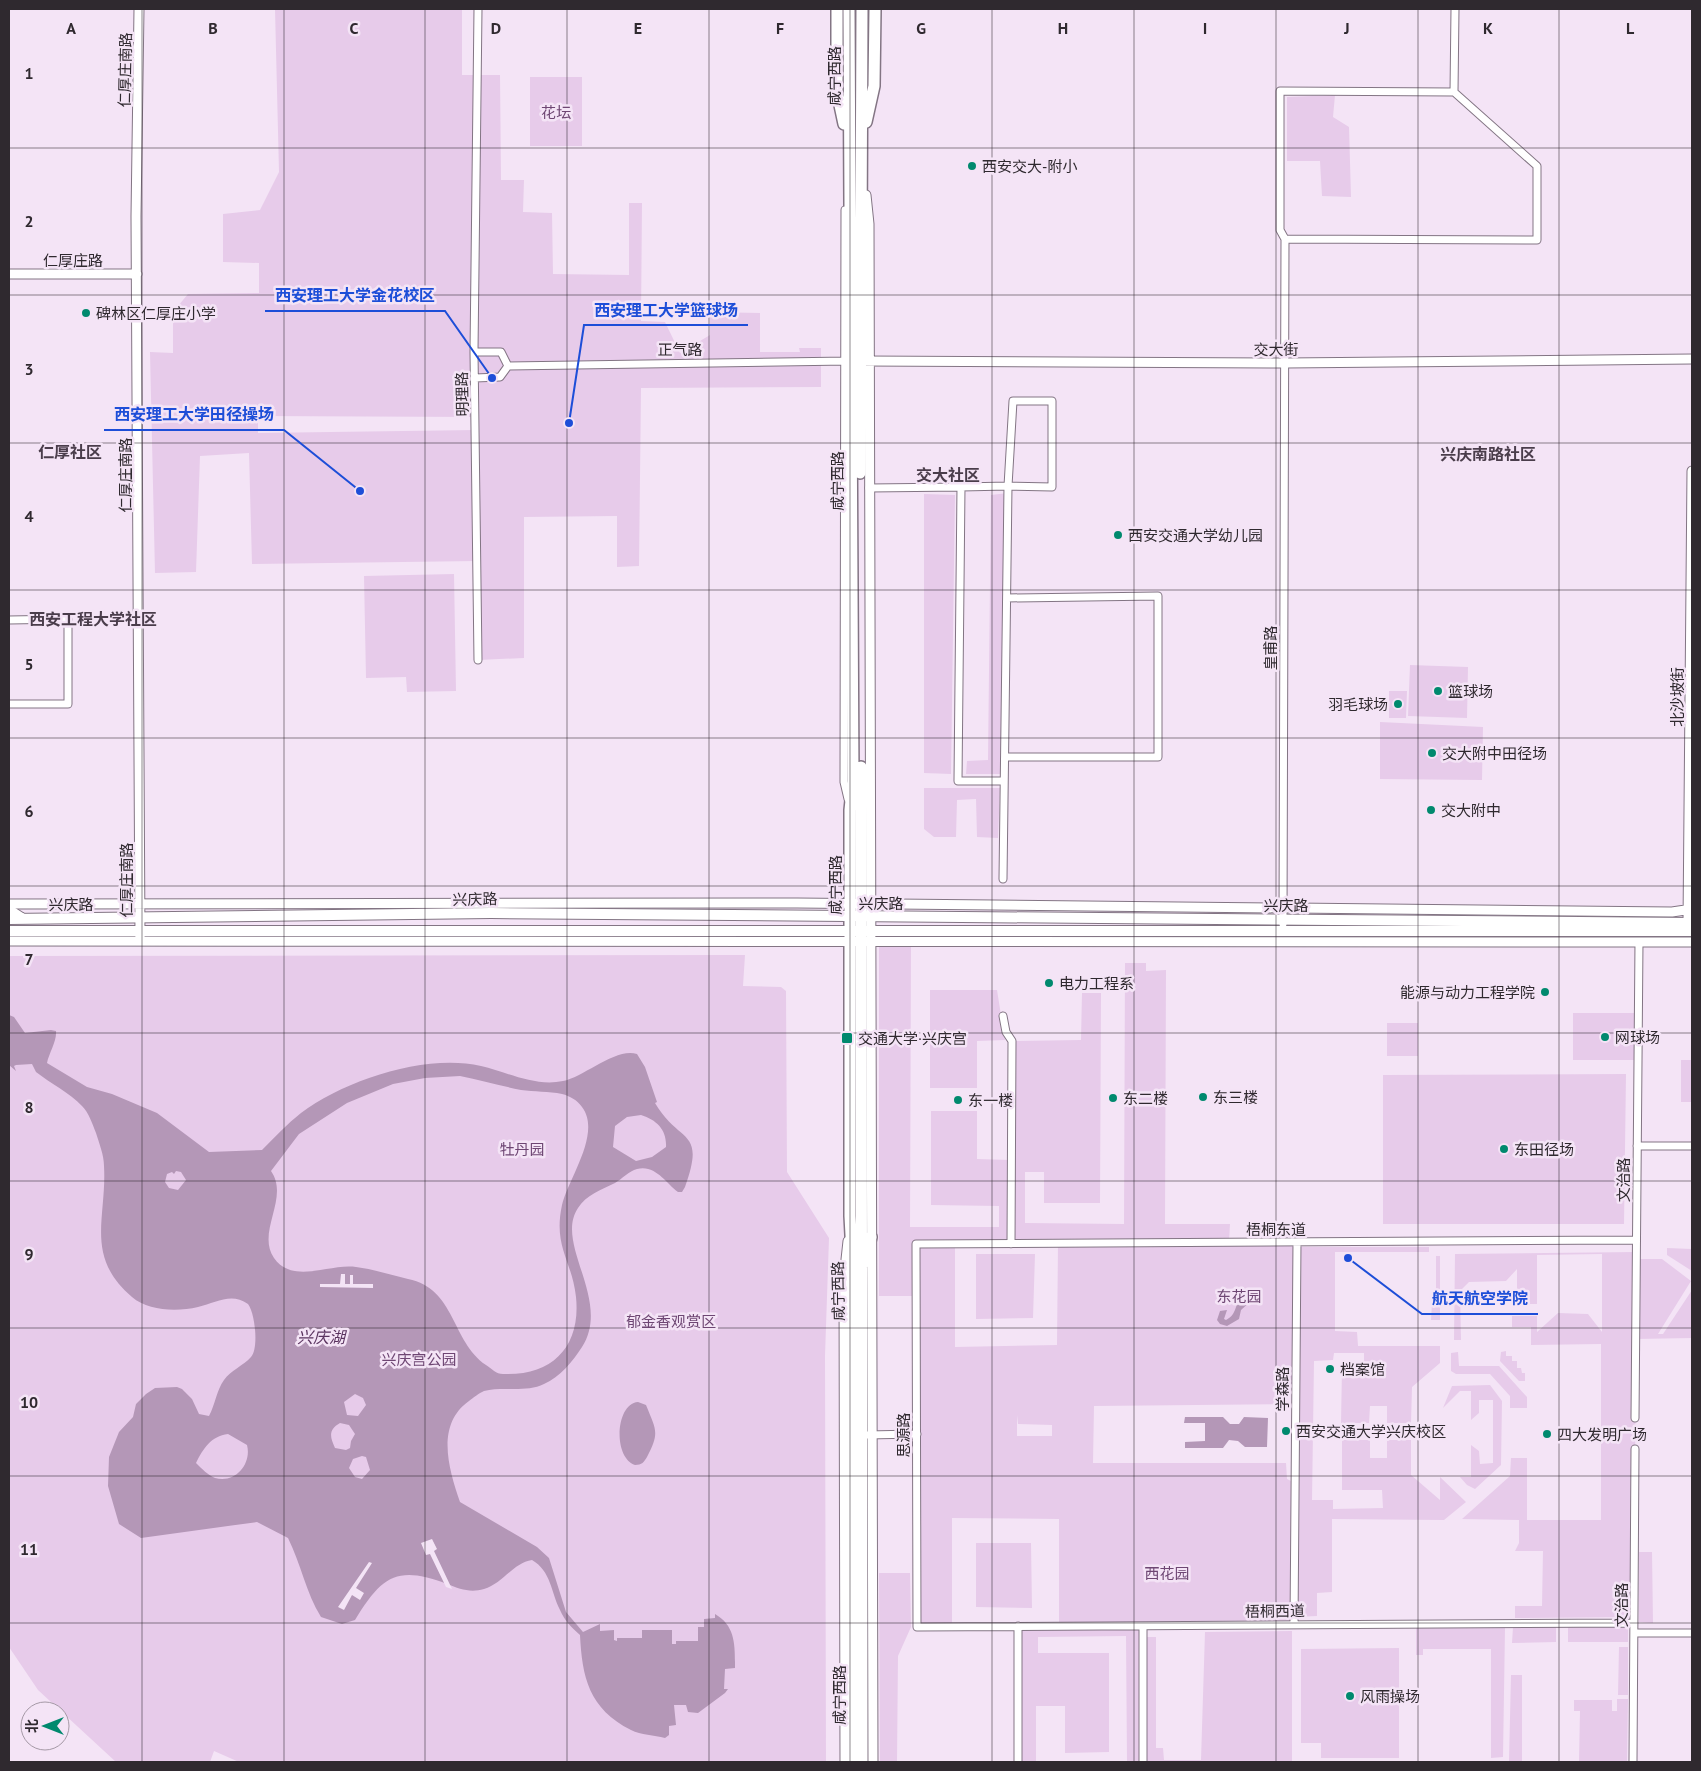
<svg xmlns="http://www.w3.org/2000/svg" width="1701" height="1771" viewBox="0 0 1701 1771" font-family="'PT Sans','Noto Sans SC',sans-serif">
  <rect width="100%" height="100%" fill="#f4e4f6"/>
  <path fill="#e7cbea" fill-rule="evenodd" d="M275,9H462V75H500L501,180H524L523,212L552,213L553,274L629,275V203H642L641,321L665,322L680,353L710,335V312L760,313V352H800L799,348H821V387L641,388L639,566L617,567V516L524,517V658L478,660L477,204L476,417L258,416V433L476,430L477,561L252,564L249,453L200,456L196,572L155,573L150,352L173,353V312L188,294L259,293V263L223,262V214L260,210L279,172Z
    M530,77H582V146H530Z
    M1335,95L1333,117L1349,127L1351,197L1322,196L1320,161H1287V97Z
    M1008,493L1005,774H966L967,761L988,760L991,495Z
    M924,494L955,495L951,774L924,773Z
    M454,574L456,691L407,692L406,677L366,678L364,576Z
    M1410,665L1468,667L1467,718L1408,716Z
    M1389,691H1407L1406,718H1389Z
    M1380,722L1483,727L1482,780L1380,779Z
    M924,788H1000L998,838L977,837L976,799L957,800L956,837H934L924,829Z
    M879,947H911L910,1227H999V1206L931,1205V1111H977V1159L1010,1160L1012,1041L1081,1040L1082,993H1101L1100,1203H1044V1172H1025V1223L1124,1224L1125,963H1146V971L1166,970L1165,1224H1230L1229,1242H1297V1247H1429V1252H1335V1331L1357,1332L1358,1346H1440V1363L1412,1387L1411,1423H1387V1406H1370L1369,1423H1341L1342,1368L1364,1367V1353H1334L1333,1360L1314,1361L1312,1500H1333V1509L1383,1508L1382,1490H1342V1440H1370V1458H1387V1440H1411V1475L1440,1500V1477L1466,1502L1444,1520L1332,1519V1592L1317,1593V1616L1295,1617L1294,1625L1059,1626V1519L952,1518V1627H917L916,1296H879ZM955,1244H1058L1057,1345L955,1347ZM1295,1385V1483L1287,1479L1286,1463H1093L1094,1406L1286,1404L1287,1389ZM1017,1415L1018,1424L1052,1425V1436H1017Z
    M745,955L743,986L781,987L786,991L787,1172L829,1238L825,1356L826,1762H239L214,1751L210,1762H116L38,1690L9,1647V956Z
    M930,990H997L1005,1040L977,1041V1088H930Z
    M1573,1013H1637V1060H1573Z
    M1387,1023H1418V1056H1387Z
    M1681,1060H1692V1102H1681Z
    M1626,1074L1624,1224H1383V1075Z
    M1667,1248L1692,1249V1271L1667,1255Z
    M1636,1252V1259H1662L1691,1281L1658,1334H1663L1692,1290V1338L1636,1339L1634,1617L1515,1618V1606H1542L1543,1551H1515L1519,1543V1520L1462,1519L1510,1476L1511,1458H1527V1520H1601V1344L1531,1345V1327H1512V1316H1537V1332L1558,1313L1588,1314L1602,1332V1254L1537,1255V1304H1517V1269L1506,1281L1469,1282L1460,1291L1461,1340H1454L1455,1254Z
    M976,1254H1035L1033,1318L976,1319Z
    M1436,1256H1440V1320H1431L1432,1303H1436Z
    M1506,1351V1356H1512V1361H1517V1368H1521L1522,1373H1525V1381H1519L1500,1361L1501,1352Z
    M1458,1352L1459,1366H1499L1527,1397V1408H1510V1396L1490,1374H1456L1451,1371V1353Z
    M1490,1385L1502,1401L1501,1465L1475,1489L1467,1485L1460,1477H1471V1445L1479,1451L1480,1464L1493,1463V1400H1479V1413L1471,1420V1391H1460L1443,1408L1452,1386Z
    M976,1543H1031L1032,1608L976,1607Z
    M1639,1552H1652L1653,1623L1639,1622Z
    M879,1573H910L911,1627L898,1656L897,1762H880Z
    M1018,1626L1143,1629V1637H1156V1748H1163L1164,1760H1201L1205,1632L1292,1631V1762H1127L1126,1636L1038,1637V1653H1109V1752L1065,1753V1706H1036V1762H1017Z
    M1513,1627H1556V1642L1512,1643Z
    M1568,1627H1628V1642H1568Z
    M1416,1628H1505L1503,1757L1491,1758V1649H1423V1655H1416Z
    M1619,1647H1628V1695H1618Z
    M1399,1648V1758H1321V1743H1301V1649Z
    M1511,1675H1522V1762L1509,1761Z
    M1617,1699H1628L1627,1761H1579L1580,1711H1574V1700H1612V1711H1617Z"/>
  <path fill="#b497b7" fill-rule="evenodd" d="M9,1015L14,1017L25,1033L51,1030L56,1031C57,1041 49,1053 47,1063L87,1087L112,1094L157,1113L209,1152L262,1150C275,1137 287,1124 301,1113C345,1080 426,1053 481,1066C507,1072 535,1087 563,1081C584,1077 616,1047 637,1054L645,1067L657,1102L655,1103C680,1145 706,1128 685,1187L682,1192H678C666,1183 655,1164 637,1169C629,1171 622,1179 615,1183C601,1190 586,1195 578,1208C554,1244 612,1300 582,1347C573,1361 560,1377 544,1384C526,1393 503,1386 484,1391C479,1393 473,1398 469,1401C435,1425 449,1470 460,1502L537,1547L549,1558L566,1612L583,1632L600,1624V1631L614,1630V1640L617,1641V1638H642V1630H672V1644H676V1641H698V1627H704V1619L715,1618V1614C736,1626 735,1646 735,1668L725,1669L724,1689H728L725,1693L698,1713L688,1712L686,1705H674L676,1725L669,1726V1735L665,1738C654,1735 641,1735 631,1730C589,1709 582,1677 580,1635C571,1627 565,1621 560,1610C551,1592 551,1571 532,1560C513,1563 502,1584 484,1589C470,1593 460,1589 447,1584C397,1565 382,1576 355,1620L342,1624L321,1617C306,1593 301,1564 288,1538L257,1522L141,1538L119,1524L108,1486L109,1457L119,1432L133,1417L136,1404L146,1394L155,1388L177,1387L182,1389L192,1399L199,1414L209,1416C215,1405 217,1389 224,1380C231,1370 243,1366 251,1357C259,1348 255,1313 248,1304C231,1292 216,1303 198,1307C177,1312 148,1311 132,1297C84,1256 107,1218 104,1166C104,1155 99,1143 96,1133C92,1123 89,1113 82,1106C70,1093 50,1083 36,1072L32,1064L16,1065L14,1066L16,1071L9,1065ZM460,1076C481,1080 501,1086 521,1090C534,1092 549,1091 562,1094C570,1096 577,1100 582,1107C602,1133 568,1179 562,1205C553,1247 572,1260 576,1297C581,1346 553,1376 503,1374C496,1374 492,1369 486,1365C451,1341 456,1289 408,1279C391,1275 373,1269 356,1267C330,1263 293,1285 274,1258C256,1232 290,1198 271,1171L299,1134L347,1103L393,1084L425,1078ZM641,1115C657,1120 667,1130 666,1147L652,1157L636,1161L613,1147L615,1126L627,1117ZM176,1171L181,1172L186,1180L178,1190L169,1188L165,1182L167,1174L172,1172L174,1174ZM355,1394L363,1398L366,1405L358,1416L347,1415L344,1402ZM340,1423L349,1425L355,1434L351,1441L350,1448L346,1450L335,1448C330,1437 328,1430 340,1423ZM228,1434L247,1445C252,1464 235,1484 215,1478C208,1475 202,1469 196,1463C203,1449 211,1436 228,1434ZM362,1456L366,1457L370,1470L362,1479L355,1477L349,1468L353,1459Z
    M1243,1295L1250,1297L1251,1301L1241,1310L1239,1319L1227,1326L1220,1324L1217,1320L1220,1311L1227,1310L1224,1319L1226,1320C1238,1314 1234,1303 1243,1295Z
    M638,1402L646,1405C656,1430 660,1432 647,1457C644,1462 642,1465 635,1465C613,1458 615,1404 638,1402Z
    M1185,1417H1223L1230,1424H1239L1244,1417L1268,1418L1267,1447H1245L1238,1441L1229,1440L1223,1448H1185V1442L1205,1441V1423H1184Z"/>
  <path fill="#f4e4f6" d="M341,1274H345V1284H350V1275H353V1284H373V1288L320,1287V1284H340Z
    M432,1539L437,1549L434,1551L452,1589L446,1587L430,1554L426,1555L421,1543Z
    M369,1562L372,1563L356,1588L364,1593L360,1600L352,1595L344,1610L338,1607Z"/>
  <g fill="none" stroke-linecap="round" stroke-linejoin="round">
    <g stroke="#837584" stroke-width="9">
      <path id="minor" d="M845,210L844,782L848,799
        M1285,239L1537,240V166L1454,92
        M474,352H501L508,366L500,377L475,378
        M508,366L848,361
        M869,488L961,487
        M9,620L68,619V704H9
        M478,660L474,352L478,9
        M1005,757H1158V596L1007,598
        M1003,879L1008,486L1052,487V401H1013L1008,486L961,487L958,781H1004
        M1283,924L1285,239L1280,230V91L1454,92L1455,9
        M1003,1016L1006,1032L1012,1041L1011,1244
        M1637,1146H1692
        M1635,1418L1639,942
        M867,1435L917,1434
        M1634,1623L917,1627L916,1244L1636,1240
        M1294,1625L1297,1242
        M1143,1627V1762
        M1634,1633H1692
        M1018,1762V1626
        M1633,1762L1635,1449"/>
    </g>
    <g stroke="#837584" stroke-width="11">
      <path id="tertiary" d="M139,9L136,216L140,937
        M866,195L869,224L873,1762
        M9,274H137
        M863,361L1286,363L1692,359
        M9,904L797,903L1672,912L1692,909
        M1688,923L1692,471
        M9,941L1692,942
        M845,1762L844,1278L848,1241"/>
    </g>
    <g stroke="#837584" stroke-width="12">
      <path id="secondary" d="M9,910L23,919
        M9,919L491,913L1692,923
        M9,931H1692"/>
    </g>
    <g stroke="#837584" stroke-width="14">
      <path id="primary" d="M837,9V91L844,124
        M849,9L853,781L850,810V1216L853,1273L854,1762
        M866,122L874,86L875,9
        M860,473L862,9
        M861,767L862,1762
        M865,1262L871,1237"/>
    </g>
    <use href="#minor" stroke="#fff" stroke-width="7"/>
    <use href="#tertiary" stroke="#fff" stroke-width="9"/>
    <use href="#secondary" stroke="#fff" stroke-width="10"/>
    <use href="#primary" stroke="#fff" stroke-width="11"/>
  </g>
  <path fill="none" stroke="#2f292f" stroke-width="1" stroke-opacity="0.55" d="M142,9V1762M284,9V1762M425,9V1762M567,9V1762M709,9V1762M850,9V1762M992,9V1762M1134,9V1762M1276,9V1762M1418,9V1762M1559,9V1762M9,148H1692M9,295H1692M9,443H1692M9,590H1692M9,738H1692M9,886H1692M9,1033H1692M9,1181H1692M9,1328H1692M9,1476H1692M9,1623H1692"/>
  <g fill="#00896e" stroke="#f4e4f6" stroke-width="2">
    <circle cx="972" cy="166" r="5"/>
    <circle cx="86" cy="313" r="5"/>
    <circle cx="1118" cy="535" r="5"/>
    <circle cx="1438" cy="691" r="5"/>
    <circle cx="1398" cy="704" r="5"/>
    <circle cx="1432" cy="753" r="5"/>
    <circle cx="1431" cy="810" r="5"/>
    <circle cx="1049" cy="983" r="5"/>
    <circle cx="1545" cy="992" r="5"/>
    <circle cx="1605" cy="1037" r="5"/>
    <rect x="841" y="1032" width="12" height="12" rx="2.5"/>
    <circle cx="1203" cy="1097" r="5"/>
    <circle cx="1113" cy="1098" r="5"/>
    <circle cx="958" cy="1100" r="5"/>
    <circle cx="1504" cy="1149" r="5"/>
    <circle cx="1330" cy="1369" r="5"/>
    <circle cx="1286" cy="1431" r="5"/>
    <circle cx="1547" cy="1434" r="5"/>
    <circle cx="1350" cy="1696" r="5"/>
  </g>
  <g text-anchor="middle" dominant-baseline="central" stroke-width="5" stroke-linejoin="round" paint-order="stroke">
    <g font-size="15" fill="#2f292f" stroke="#f4e4f6">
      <text transform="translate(125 70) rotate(-89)">仁厚庄南路</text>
      <text transform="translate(834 76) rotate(-90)">咸宁西路</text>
      <text x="73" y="260">仁厚庄路</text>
      <text x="680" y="349">正气路</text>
      <text x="1276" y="349">交大街</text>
      <text transform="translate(462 394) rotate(-91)">明理路</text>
      <text transform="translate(125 475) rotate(-90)">仁厚庄南路</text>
      <text transform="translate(837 481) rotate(-90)">咸宁西路</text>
      <text transform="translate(1270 648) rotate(-90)">皇甫路</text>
      <text transform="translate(1677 697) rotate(-90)">北沙坡街</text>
      <text transform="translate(126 880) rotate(-90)">仁厚庄南路</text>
      <text transform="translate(835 885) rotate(-90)">咸宁西路</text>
      <text transform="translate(475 899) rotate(-1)">兴庆路</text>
      <text x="881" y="903">兴庆路</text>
      <text x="71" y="904">兴庆路</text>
      <text x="1286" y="905">兴庆路</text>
      <text transform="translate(1623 1180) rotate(-90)">文治路</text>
      <text x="1276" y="1229">梧桐东道</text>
      <text transform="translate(838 1291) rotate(-91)">咸宁西路</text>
      <text transform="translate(1282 1389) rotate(-90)">学森路</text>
      <text transform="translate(903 1435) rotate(-90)">思源路</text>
      <text transform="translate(1621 1605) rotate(-90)">文治路</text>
      <text transform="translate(1275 1611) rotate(-1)">梧桐西道</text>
      <text transform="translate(839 1695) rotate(-90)">咸宁西路</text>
    </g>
    <g font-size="15" fill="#6e4673" stroke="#f4e4f6">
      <text x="556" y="112">花坛</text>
      <text x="522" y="1149">牡丹园</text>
      <text x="1239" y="1296">东花园</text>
      <text x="671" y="1321">郁金香观赏区</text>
      <text x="419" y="1359">兴庆宫公园</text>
      <text x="1167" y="1573">西花园</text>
    </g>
    <g font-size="15" fill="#2f292f" stroke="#f4e4f6" text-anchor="start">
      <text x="982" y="166">西安交大-附小</text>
      <text x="96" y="313">碑林区仁厚庄小学</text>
      <text x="1128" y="535">西安交通大学幼儿园</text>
      <text x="1448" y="691">篮球场</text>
      <text x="1388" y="704" text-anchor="end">羽毛球场</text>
      <text x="1442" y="753">交大附中田径场</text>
      <text x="1441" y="810">交大附中</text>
      <text x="1059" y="983">电力工程系</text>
      <text x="1535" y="992" text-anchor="end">能源与动力工程学院</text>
      <text x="1615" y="1037">网球场</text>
      <text x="858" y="1038">交通大学·兴庆宫</text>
      <text x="1213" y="1097">东三楼</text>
      <text x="1123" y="1098">东二楼</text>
      <text x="968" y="1100">东一楼</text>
      <text x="1514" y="1149">东田径场</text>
      <text x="1340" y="1369">档案馆</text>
      <text x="1296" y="1431">西安交通大学兴庆校区</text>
      <text x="1557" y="1434">四大发明广场</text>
      <text x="1360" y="1696">风雨操场</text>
    </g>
    <g font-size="16" font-weight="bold" fill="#4a3d4b" stroke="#f4e4f6">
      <text x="70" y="452">仁厚社区</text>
      <text x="1488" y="454">兴庆南路社区</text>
      <text x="948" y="475">交大社区</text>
      <text x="93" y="619">西安工程大学社区</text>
    </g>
    <g font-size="16" font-style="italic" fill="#5a335f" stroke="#f4e4f6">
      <text x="321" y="1337">兴庆湖</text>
    </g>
  </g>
  <g font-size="16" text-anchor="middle" font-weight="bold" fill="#2f292f" stroke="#f4e4f6" stroke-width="5" stroke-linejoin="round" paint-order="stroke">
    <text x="71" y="34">A</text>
    <text x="213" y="34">B</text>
    <text x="354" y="34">C</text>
    <text x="496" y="34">D</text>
    <text x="638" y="34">E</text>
    <text x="780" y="34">F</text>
    <text x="921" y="34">G</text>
    <text x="1063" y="34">H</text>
    <text x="1205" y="34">I</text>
    <text x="1347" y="34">J</text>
    <text x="1488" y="34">K</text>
    <text x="1630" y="34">L</text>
    <text x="29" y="79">1</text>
    <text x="29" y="227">2</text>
    <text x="29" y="375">3</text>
    <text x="29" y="522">4</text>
    <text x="29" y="670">5</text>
    <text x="29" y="817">6</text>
    <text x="29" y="965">7</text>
    <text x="29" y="1113">8</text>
    <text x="29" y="1260">9</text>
    <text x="29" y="1408">10</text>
    <text x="29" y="1555">11</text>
  </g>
  <path fill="none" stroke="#1d4ed8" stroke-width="2" d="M492 378L445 311H265M569 423L584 325H748M360 491L284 430H104M1348 1258L1422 1314H1538"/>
  <g fill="#1d4ed8" stroke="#f4e4f6" stroke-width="2">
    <circle cx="492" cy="378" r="5"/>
    <circle cx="569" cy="423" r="5"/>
    <circle cx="360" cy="491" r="5"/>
    <circle cx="1348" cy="1258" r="5"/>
  </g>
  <g font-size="16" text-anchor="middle" font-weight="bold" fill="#1d4ed8" stroke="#f4e4f6" stroke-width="5" stroke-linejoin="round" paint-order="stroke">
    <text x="355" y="301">西安理工大学金花校区</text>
    <text x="666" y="316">西安理工大学篮球场</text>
    <text x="194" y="420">西安理工大学田径操场</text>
    <text x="1480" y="1304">航天航空学院</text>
  </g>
  <rect width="1701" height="1771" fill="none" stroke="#2f292f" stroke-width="20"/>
  <g transform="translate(45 1726) rotate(270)"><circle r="24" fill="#f4e4f6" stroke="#a599a6"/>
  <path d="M0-4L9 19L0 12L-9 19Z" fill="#00896e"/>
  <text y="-8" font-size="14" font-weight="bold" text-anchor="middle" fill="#2f292f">北</text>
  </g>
</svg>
